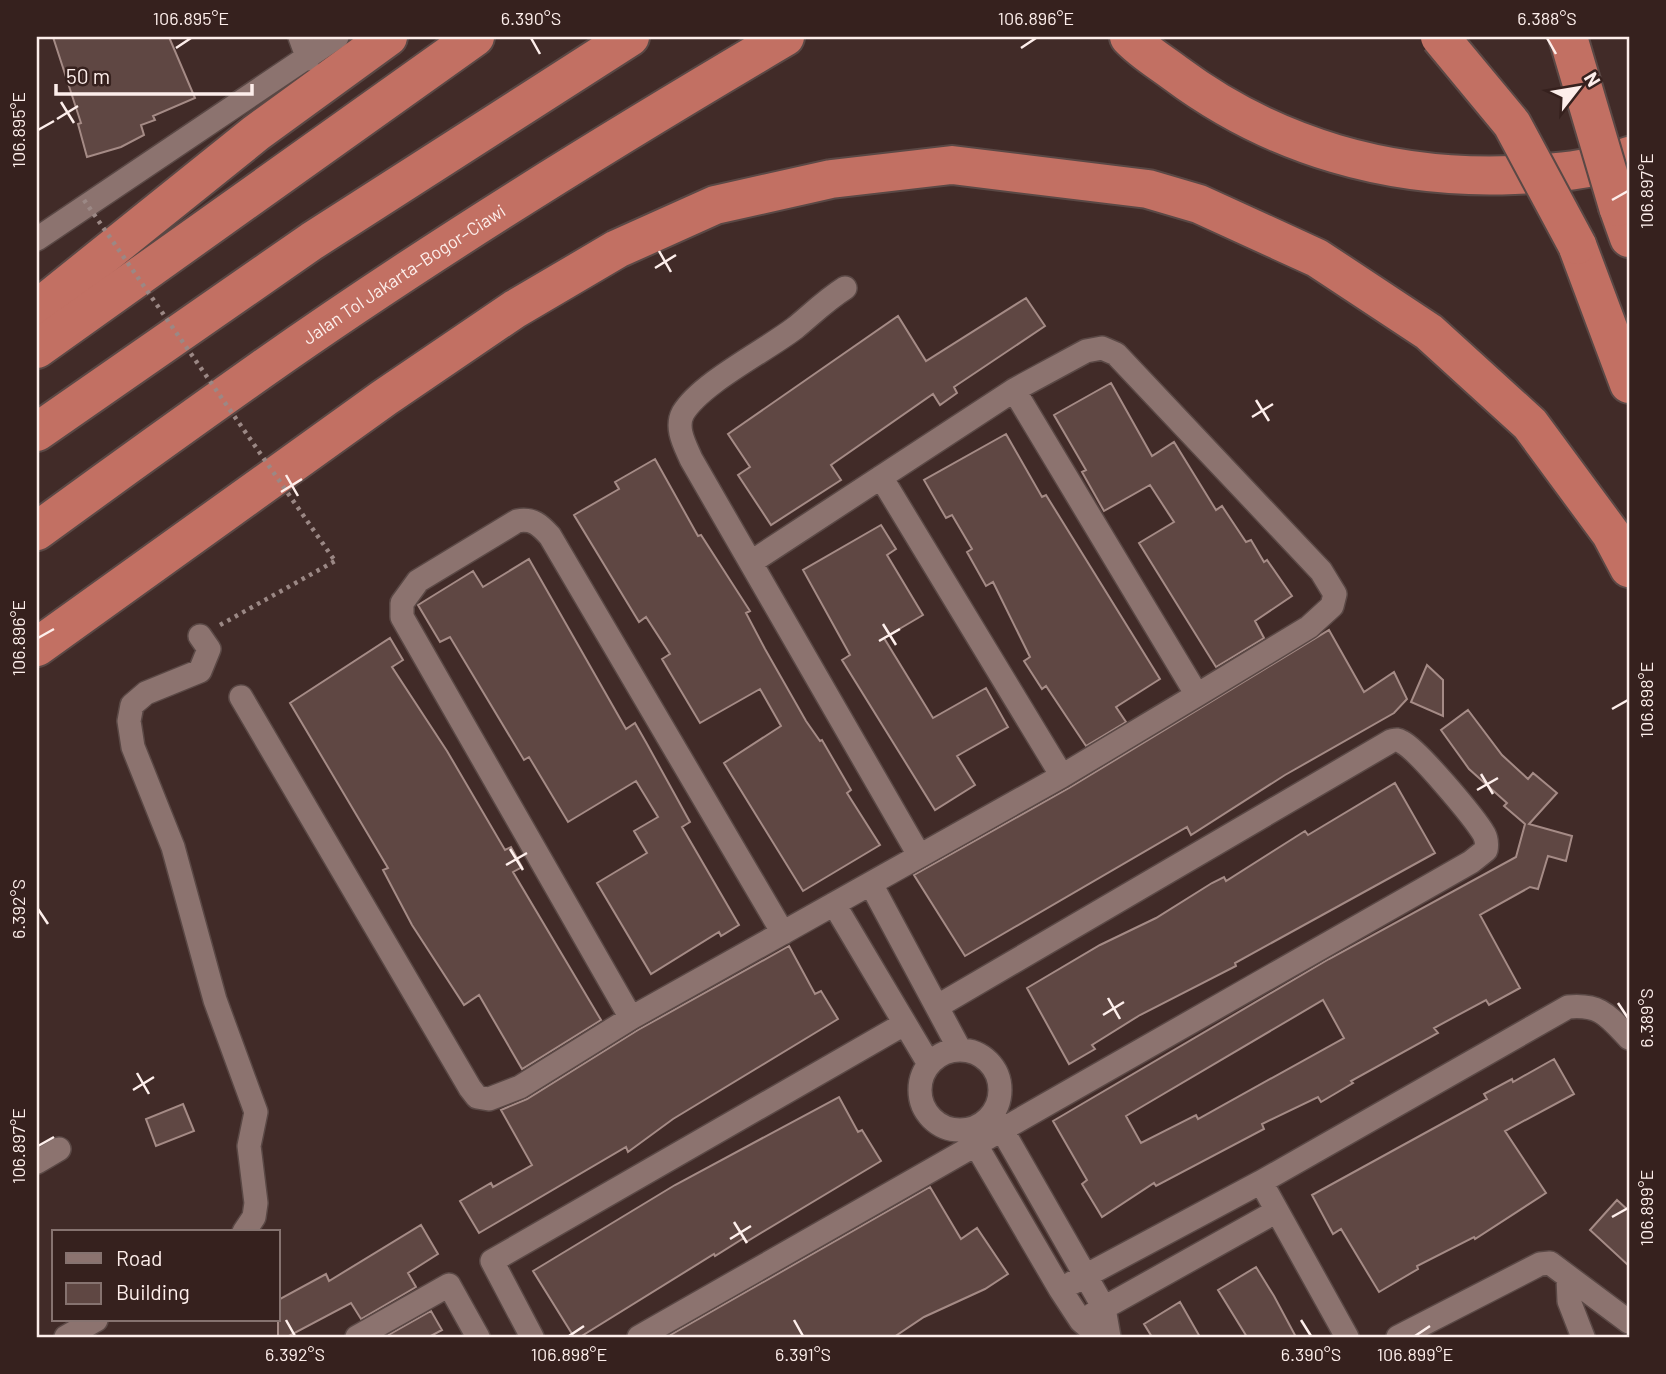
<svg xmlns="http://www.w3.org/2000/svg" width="1666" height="1374" viewBox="0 0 1666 1374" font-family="Barlow,sans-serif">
  <rect width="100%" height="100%" fill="#412b28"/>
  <path fill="#5f4743" stroke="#a58b86" stroke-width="2" fill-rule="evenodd" d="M53,37H169L195,98L153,116L155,120L141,125L144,135L121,147L87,157L78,124L81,123Z
    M1026,298L1045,326L954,387L957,393L940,405L933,394L831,465L841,480L771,525L738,475L750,467L728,434L898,316L926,361Z
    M1111,383L1152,456L1174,442L1216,510L1222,506L1246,542L1251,540L1264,562L1267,560L1292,596L1255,621L1264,638L1216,667L1139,543L1174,522L1150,485L1104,511L1082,472L1086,470L1054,415Z
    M1006,434L1042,497L1046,495L1160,679L1116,707L1126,722L1086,746L1046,686L1042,689L1024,661L1030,657L993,582L986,586L967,552L972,549L952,515L946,518L924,480Z
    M655,459L698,536L701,535L750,611L746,613L765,649L806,721L820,741L822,740L851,790L847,793L880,845L803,891L724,763L781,726L760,689L700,723L662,659L670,654L646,617L639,622L574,515L619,489L615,482Z
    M881,525L896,549L887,555L923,615L884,638L933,718L986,688L1008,727L957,756L975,785L935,810L842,660L850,655L803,570Z
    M529,559L626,729L635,723L647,744L690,822L682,827L739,925L721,936L719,932L651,974L597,883L647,853L634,831L658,817L636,781L568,822L529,757L524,760L450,637L440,642L418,605L473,571L483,587Z
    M1329,630L1364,692L1394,672L1407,699L1394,713L1285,775L1191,835L1187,827L965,956L914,875L1069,788Z
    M390,638L403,660L392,667L447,751L505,850L511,847L522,867L513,872L601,1020L522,1069L479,995L464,1005L412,925L383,870L388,868L290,703Z
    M1427,665L1443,680V716L1411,702Z
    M1468,710L1502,755L1528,779L1533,773L1557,793L1529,824L1572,836L1566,861L1548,856L1538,889L1530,887L1480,915L1520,988L1489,1005L1486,1000L1434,1028L1438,1033L1351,1081L1353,1083L1321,1102L1318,1097L1262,1124L1264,1129L1156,1186L1154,1183L1102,1217L1082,1184L1087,1180L1053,1121L1329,959L1516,857L1525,824L1504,806L1507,803L1469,769L1441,730ZM1323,1000L1344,1038L1198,1119L1196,1115L1141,1143L1126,1116Z
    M1395,783L1435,853L1235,963L1236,966L1140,1015L1092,1045L1095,1049L1069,1064L1027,988L1100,945L1156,918L1212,883L1224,877L1226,881L1305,831L1308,835Z
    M789,946L815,994L821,991L838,1019L673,1119L628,1152L626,1147L479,1233L460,1201L491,1183L493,1187L532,1165L501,1110L527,1099L638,1030Z
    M1554,1059L1574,1094L1505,1131L1546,1193L1475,1239L1474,1237L1417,1266L1418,1269L1379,1292L1341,1229L1333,1234L1312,1195L1487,1099L1484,1094L1512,1079L1513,1082Z
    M839,1097L858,1132L862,1130L881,1161L746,1242L744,1238L715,1256L714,1254L580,1337H574L533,1271L675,1185Z
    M183,1104L194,1131L156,1146L146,1119Z
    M930,1187L961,1239L977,1228L1008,1274L985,1289L924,1317L894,1337H667Z
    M1617,1200L1629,1211V1266L1590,1230Z
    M421,1225L438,1254L408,1273L416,1287L361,1319L351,1303L287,1337H278V1300L326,1274L329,1281Z
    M1256,1267L1274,1296L1296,1337H1247L1218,1290Z
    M1180,1302L1200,1337H1152L1144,1324Z
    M431,1311L442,1330L429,1337H385Z"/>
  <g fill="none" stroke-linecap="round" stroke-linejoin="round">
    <g stroke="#5a4845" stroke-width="26">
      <path id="street" d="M300,37L308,59
        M37,239L337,37
        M845,288C826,300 812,314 795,328C765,351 701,383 683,413C675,428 685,445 691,459L919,855
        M1014,390L1197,695
        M881,477L1062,776
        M200,636L209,649L200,671L146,693L132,705L129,721L133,747L173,847L215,1000L256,1112L249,1146L256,1203L254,1217L244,1232
        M241,697L470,1088L477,1097L489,1099L520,1087L631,1018L1062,776L1197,695L1309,627L1332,606L1335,594L1321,571L1116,354L1102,348L1086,351L1014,390L753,561
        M871,884L960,1050
        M834,904L929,1064
        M631,1018L402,617V603L418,581L517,521C533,518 540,525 550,536L783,933
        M920 1090a40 40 0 1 1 80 0a40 40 0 1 1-80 0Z
        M993,1114L1104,1308L1109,1337
        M969,1133L1060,1289L1081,1321L1100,1337
        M37,1162L59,1149
        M1568,1278L1569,1301L1583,1337
        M1072,1283L1261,1182
        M1093,1314L1277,1211
        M66,1337L96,1320
        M357,1337L449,1285L478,1337
        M532,1337L492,1261L904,1024
        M639,1337L1471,862L1486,850C1487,845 1487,840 1484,834C1474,817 1418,750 1402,742C1397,739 1396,740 1391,741L938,1006
        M1347,1337L1261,1182L1568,1007C1601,1004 1608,1016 1629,1038
        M1398,1337L1540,1264L1550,1263L1629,1322"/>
    </g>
    <g stroke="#5a4845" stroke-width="42">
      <g id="highway">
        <path d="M1129,37C1142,51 1159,61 1175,73C1274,147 1391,180 1514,175C1555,173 1591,171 1629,156"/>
        <path d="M1618,207L1629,238"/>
        <path d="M1577,245L1629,384"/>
        <path d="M37,309L256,133L388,37"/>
        <path d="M37,349L475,37"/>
        <path d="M37,432L312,241L630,37"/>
        <path id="s1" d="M37,531C111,477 186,423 261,370C430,251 607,142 785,37"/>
        <path d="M37,647L384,398L515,309L617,249L715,205L831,179L952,165L1148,189L1199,204L1317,258L1429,332L1530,424L1611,534L1629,568"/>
      </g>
    </g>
    <path stroke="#9b8885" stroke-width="4.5" stroke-dasharray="3.5 5" stroke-linecap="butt" d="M220,625L335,561"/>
    <use href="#street" stroke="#8c736f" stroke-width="23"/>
    <use href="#highway" stroke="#c27063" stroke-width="38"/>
    <g stroke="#5a4845" stroke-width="42" stroke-linecap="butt">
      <path id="highway-bridge" d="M1440,37L1512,124L1577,245
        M1568,37L1618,207"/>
    </g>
    <path stroke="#9b8885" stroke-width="4.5" stroke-dasharray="3.5 5" stroke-linecap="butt" d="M84,200L335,561"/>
    <use href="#highway-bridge" stroke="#c27063" stroke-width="38"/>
  </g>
  <path fill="none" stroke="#fdeeeb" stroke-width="2.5" d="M531,38L540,54M1547,38L1556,54M176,48L191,38M1021,48L1036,38M61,102L74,123M57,119L78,106M38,130L54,121M1612,200L1628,191M659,251L671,272M655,268L676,255M1256,400L1269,421M1252,417L1273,404M286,475L298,496M281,492L302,479M883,624L896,645M38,638L54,629M879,641L900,629M1612,709L1628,700M1481,774L1493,794M1477,790L1498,778M510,849L523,870M506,865L527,853M38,909L48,924M1108,998L1120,1019M1618,1003L1628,1018M1103,1015L1124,1002M137,1073L149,1094M133,1090L154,1077M38,1146L54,1137M1612,1217L1628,1208M734,1222L747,1243M730,1239L751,1226M286,1320L295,1336M794,1320L803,1336M1301,1320L1311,1336M569,1336L584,1326M1415,1336L1430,1326"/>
  <g text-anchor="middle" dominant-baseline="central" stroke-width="5" stroke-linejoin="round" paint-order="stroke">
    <g font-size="18" fill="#fdeeeb" stroke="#36211e">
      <text stroke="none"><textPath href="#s1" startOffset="448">Jalan Tol Jakarta–Bogor–Ciawi</textPath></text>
    </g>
  </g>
  <rect width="1666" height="1374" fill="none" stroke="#36211e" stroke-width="77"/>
  <rect x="52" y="1230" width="228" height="91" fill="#36211e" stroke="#867370" stroke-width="2"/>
  <rect x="66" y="1253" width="35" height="10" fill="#8c736f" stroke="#867370" stroke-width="2"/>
  <text x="116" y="1266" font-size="21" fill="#fdeeeb">Road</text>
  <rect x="66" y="1283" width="35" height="21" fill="#5f4743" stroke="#867370" stroke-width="2"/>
  <text x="116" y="1300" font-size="21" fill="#fdeeeb">Building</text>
  <g transform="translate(1578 88) rotate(59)" stroke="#36211e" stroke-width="5" paint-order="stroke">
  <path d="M0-5L12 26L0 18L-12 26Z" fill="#fdeeeb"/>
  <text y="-10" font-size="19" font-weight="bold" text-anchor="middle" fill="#fdeeeb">N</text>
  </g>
  <path d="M56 84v10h196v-10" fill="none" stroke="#fdeeeb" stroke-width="3.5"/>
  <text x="66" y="84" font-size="21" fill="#fdeeeb" stroke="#36211e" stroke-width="5" paint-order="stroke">50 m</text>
  <rect x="38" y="38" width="1590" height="1298" fill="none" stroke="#fdeeeb" stroke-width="2.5"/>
  <g font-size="18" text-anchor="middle" fill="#fdeeeb">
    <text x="191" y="25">106.895°E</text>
    <text x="531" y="25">6.390°S</text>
    <text x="1036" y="25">106.896°E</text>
    <text x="1547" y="25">6.388°S</text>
    <text transform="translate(19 130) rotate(-90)" y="6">106.895°E</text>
    <text transform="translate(1647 191) rotate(-90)" y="6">106.897°E</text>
    <text transform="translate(19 638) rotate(-90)" y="6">106.896°E</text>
    <text transform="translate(1647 700) rotate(-90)" y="6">106.898°E</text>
    <text transform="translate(19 909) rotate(-90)" y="6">6.392°S</text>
    <text transform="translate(1647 1018) rotate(-90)" y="6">6.389°S</text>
    <text transform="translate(19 1146) rotate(-90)" y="6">106.897°E</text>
    <text transform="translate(1647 1208) rotate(-90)" y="6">106.899°E</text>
    <text x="295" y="1361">6.392°S</text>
    <text x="569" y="1361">106.898°E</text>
    <text x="803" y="1361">6.391°S</text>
    <text x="1311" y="1361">6.390°S</text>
    <text x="1415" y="1361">106.899°E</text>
  </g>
</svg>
